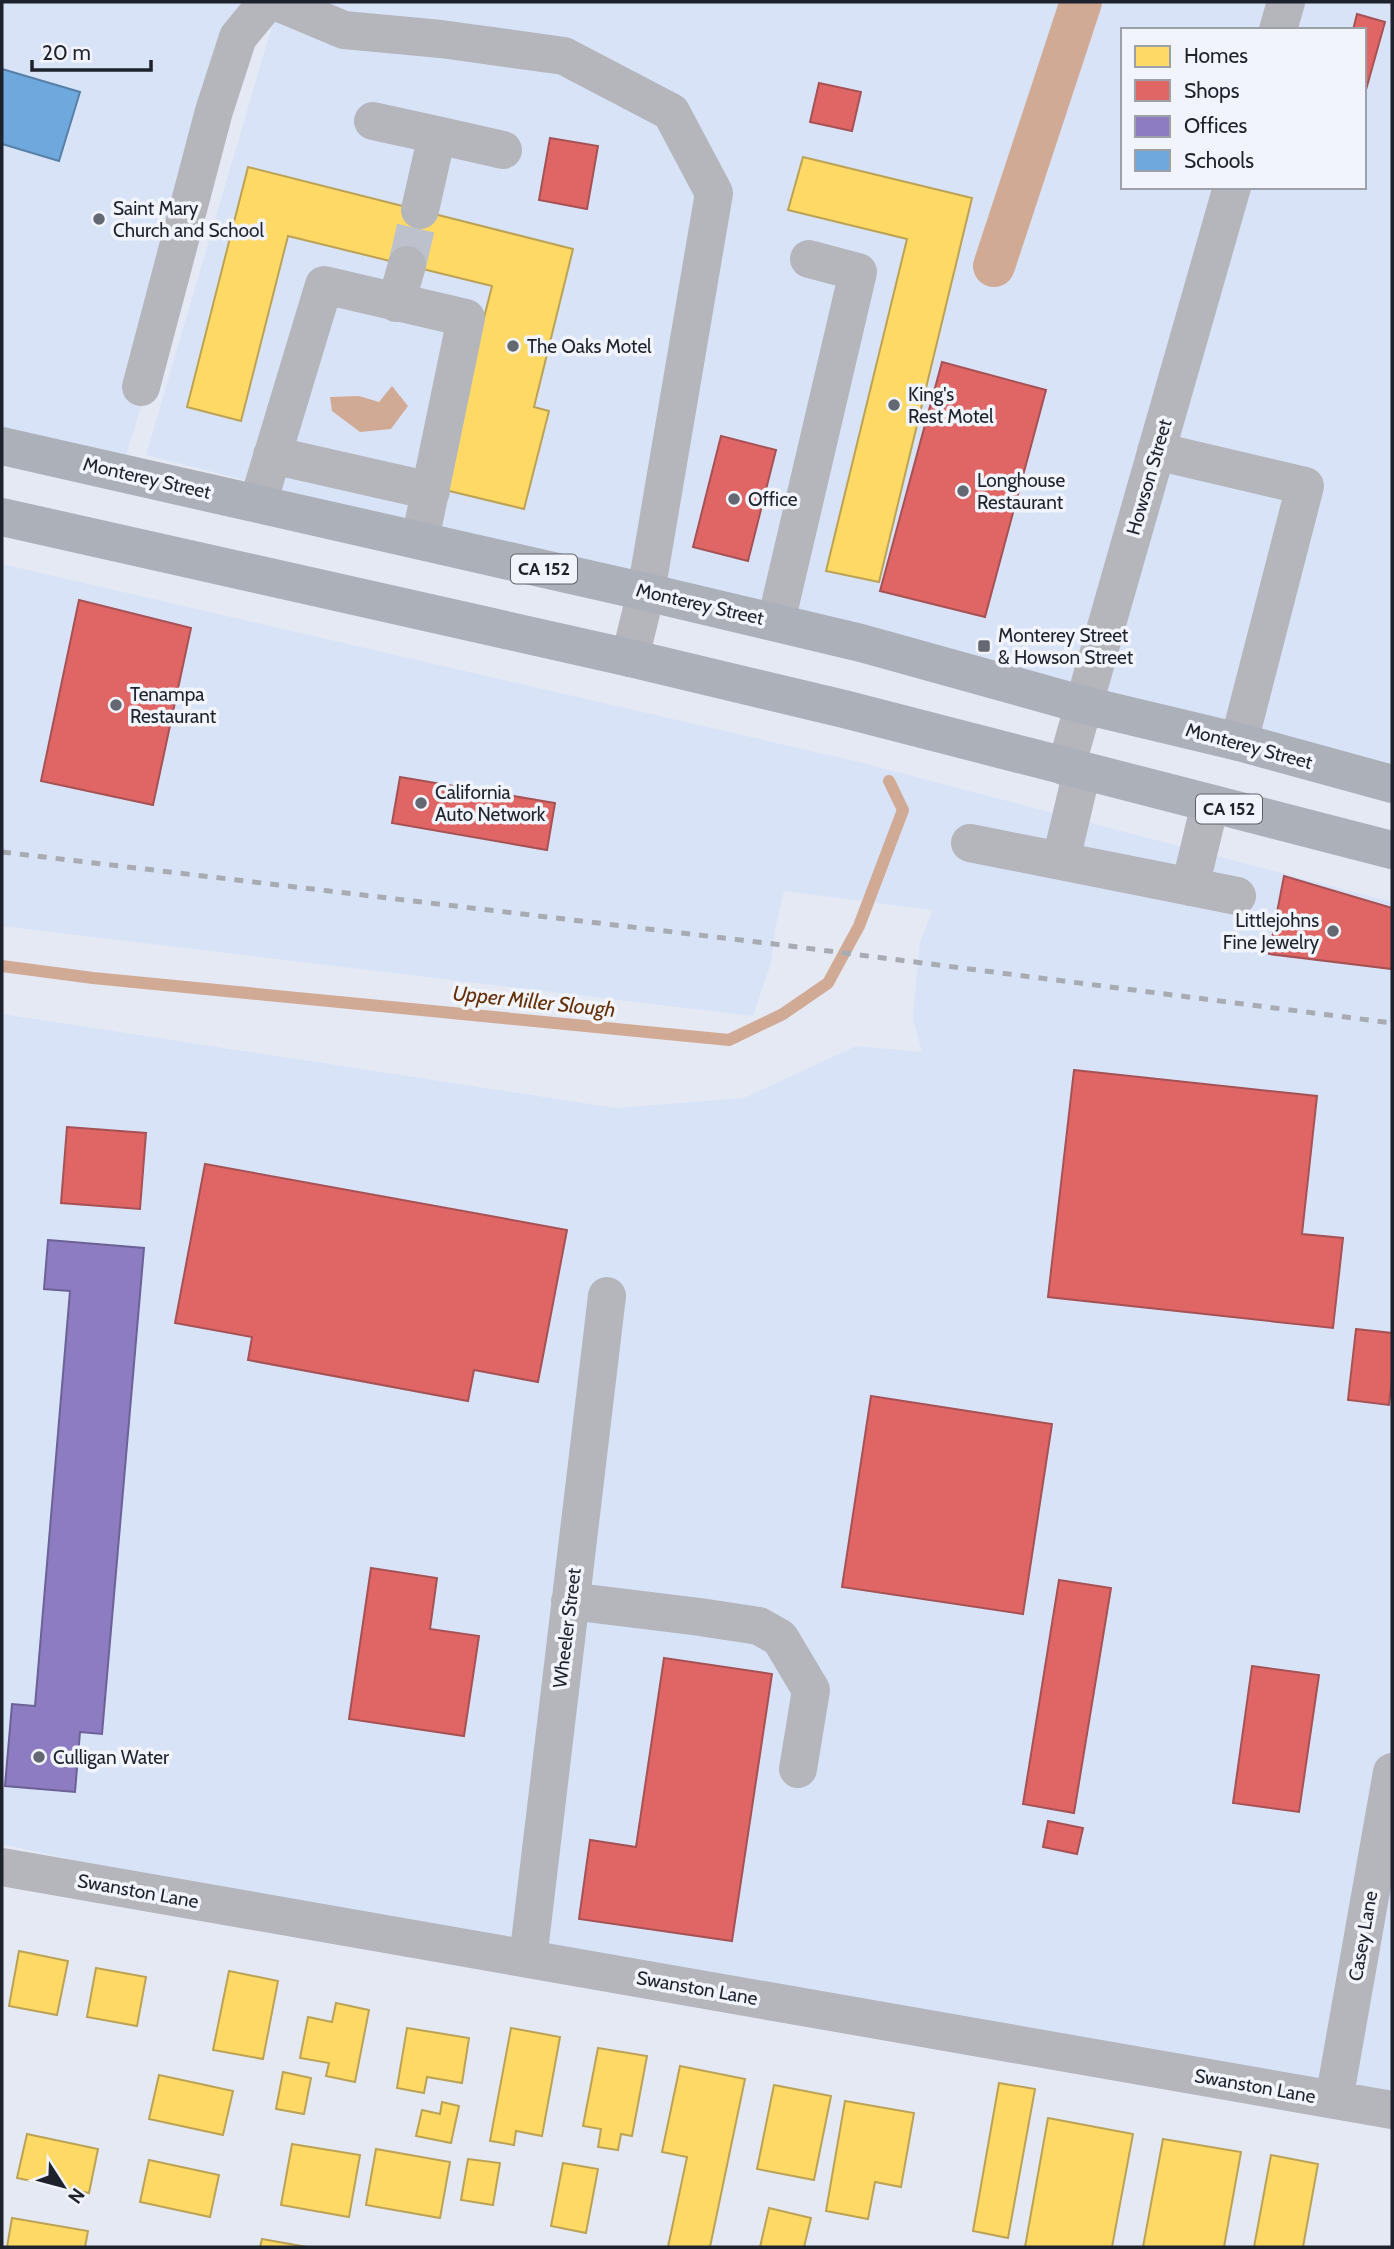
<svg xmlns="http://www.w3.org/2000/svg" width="1394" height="2249" viewBox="0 0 1394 2249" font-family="Cabin,sans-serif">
  <rect width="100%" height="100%" fill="#e4e9f4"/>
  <path fill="#d9e3f8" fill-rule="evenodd" d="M2,2H262L123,466L2,436Z
    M279,2H1392V772L146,455ZM1123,30H1364V187H1123Z
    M2,564L863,763L1392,902V2126L497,1954L2,1844V1014L616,1108L744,1098L856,1046L922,1052L913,1019L916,981L920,943L932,910L784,891L776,925L771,963L753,1016L2,926Z"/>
  <path fill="#d1aa96" d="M392,386L408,406L391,429L360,432L332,411L330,397L359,396L379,402Z"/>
  <path fill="#ffd966" stroke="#bba255" stroke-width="2" d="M803,157L972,198L879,582L826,571L907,239L788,210Z
    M248,167L573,249L534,407L549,411L524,509L441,489L492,286L288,236L241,421L187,407Z
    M19,1951L68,1961L57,2015L9,2006Z
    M96,1968L146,1977L137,2026L87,2017Z
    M229,1971L278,1981L263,2059L213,2050Z
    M336,2003L369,2010L355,2082L326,2076L329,2063L300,2058L308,2017L332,2022Z
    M407,2028L469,2038L462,2083L427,2077L424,2093L397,2088Z
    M511,2028L560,2037L542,2136L516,2131L514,2145L490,2141Z
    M598,2048L647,2056L632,2136L621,2134L618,2150L598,2147L601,2129L583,2126Z
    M680,2066L745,2079L710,2247H668L687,2157L662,2152Z
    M283,2072L311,2078L304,2114L276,2109Z
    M159,2075L233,2091L223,2135L149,2119Z
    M999,2083L1035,2089L1008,2238L973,2231Z
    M774,2085L831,2096L814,2180L757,2169Z
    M845,2101L914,2113L901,2187L875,2182L868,2219L826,2211Z
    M442,2102L459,2106L451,2143L416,2136L422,2110L440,2114Z
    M1048,2118L1133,2134L1112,2247H1025Z
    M27,2134L98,2149L89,2193L17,2178Z
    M1163,2139L1241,2152L1224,2247H1143Z
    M292,2144L360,2155L349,2217L281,2205Z
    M376,2149L450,2162L440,2218L366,2205Z
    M1271,2155L1318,2164L1303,2247H1254Z
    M468,2159L500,2163L493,2205L461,2200Z
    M149,2160L219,2175L210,2217L140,2202Z
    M563,2163L598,2169L586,2233L551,2226Z
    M769,2208L811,2218L804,2247H760Z
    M12,2218L88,2231L85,2247H7Z
    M262,2239L307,2247H260Z"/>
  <path fill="#e06666" stroke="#a65255" stroke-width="2" d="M1357,14L1385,22L1364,97V30H1353Z
    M819,83L861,92L852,131L810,122Z
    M550,138L598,146L587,209L539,200Z
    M942,362L1046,390L985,617L880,591Z
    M721,436L776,450L748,561L693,547Z
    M79,600L191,628L153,805L41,781Z
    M400,777L555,803L547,850L392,823Z
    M1284,876L1392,908V969L1269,954Z
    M1074,1070L1317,1096L1302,1234L1343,1238L1333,1328L1048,1297Z
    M67,1127L146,1133L140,1209L61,1203Z
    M205,1164L567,1230L538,1382L474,1370L468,1401L248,1360L252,1337L175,1323Z
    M1356,1329L1392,1333V1377L1389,1405L1348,1400Z
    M871,1396L1052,1424L1023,1614L842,1587Z
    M371,1568L437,1578L430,1629L479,1636L464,1736L349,1719Z
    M1059,1580L1111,1588L1074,1813L1023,1804Z
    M664,1658L772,1674L732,1941L579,1919L590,1840L636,1847Z
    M1252,1666L1319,1675L1299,1812L1233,1803Z
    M1048,1821L1083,1828L1077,1854L1043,1847Z"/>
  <path fill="#8e7cc3" stroke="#6c6196" stroke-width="2" d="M48,1240L144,1248L102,1734L80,1732L75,1792L5,1786L12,1704L35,1706L70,1291L44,1289Z"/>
  <path fill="#6fa8dc" stroke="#5680a8" stroke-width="2" d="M2,69L80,92L59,161L2,144Z"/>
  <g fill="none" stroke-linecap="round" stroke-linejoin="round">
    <path stroke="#d1aa96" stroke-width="12" d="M2,966L93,978L729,1040L783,1014L828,983L859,926L903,810L889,781"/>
    <path stroke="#d1aa96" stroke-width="42" d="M994,266L1081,2"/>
    <path stroke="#bcc1cc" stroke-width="38" stroke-dasharray="38 19" stroke-linecap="butt" d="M407,265L420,210"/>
    <path stroke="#b4b6bc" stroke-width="38" d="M277,2L344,30L441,39L564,56L671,112L714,193L646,592L630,658
      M1278,30L1286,2
      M373,121L437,135
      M420,210L437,135L503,150
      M396,303L407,265
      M141,387L214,111L238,37L267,2
      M1156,451L1305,486L1239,742
      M272,455L431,491
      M258,503L324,285L466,318L420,540
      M776,622L858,272L809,259
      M1066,767L1232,187
      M970,843L1237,896
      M1061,860L1082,771
      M1190,887L1210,804
      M570,1601L700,1617L759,1626L780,1638L811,1690L798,1769
      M2,1867L1392,2110
      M528,1959L607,1296
      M1334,2100L1392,1772"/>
    <path stroke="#acb0b8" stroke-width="38" d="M2,446L646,592L861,643L1084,705L1239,742L1392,784
      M2,517L630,658L844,709L1392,850"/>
    <path stroke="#a8acb2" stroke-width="5" stroke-dasharray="9 9" stroke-linecap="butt" d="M2,852L774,944L1392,1023"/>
  </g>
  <g fill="#636873" stroke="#f1f4fa" stroke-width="2.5">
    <circle cx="99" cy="219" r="7"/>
    <circle cx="513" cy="346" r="7"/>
    <circle cx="894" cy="405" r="7"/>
    <circle cx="963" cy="491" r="7"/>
    <circle cx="734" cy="499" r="7"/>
    <rect x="977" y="639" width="14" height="14" rx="3.5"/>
    <circle cx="116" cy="705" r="7"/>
    <circle cx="421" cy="803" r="7"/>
    <circle cx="1333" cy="931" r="7"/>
    <circle cx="39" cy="1757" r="7"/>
  </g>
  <g text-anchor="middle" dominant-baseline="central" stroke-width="7" stroke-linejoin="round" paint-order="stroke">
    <g fill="#f1f4fa" stroke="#5d616a" stroke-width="2">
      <rect x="511" y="554.5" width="66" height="29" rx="5"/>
      <rect x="1196" y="794.5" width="66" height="29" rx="5"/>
    </g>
    <g font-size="18" font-weight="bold" fill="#1d222d">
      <text x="544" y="569">CA 152</text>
      <text x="1229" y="809">CA 152</text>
    </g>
    <g font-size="19" fill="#1d222d" stroke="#f1f4fa" text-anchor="start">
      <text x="113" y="208">Saint Mary<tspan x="113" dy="22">Church and School</tspan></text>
      <text x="527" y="346">The Oaks Motel</text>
      <text x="908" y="394">King's<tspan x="908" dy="22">Rest Motel</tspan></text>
      <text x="977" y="480">Longhouse<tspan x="977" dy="22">Restaurant</tspan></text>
      <text x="748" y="499">Office</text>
      <text x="998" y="635">Monterey Street<tspan x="998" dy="22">&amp; Howson Street</tspan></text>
      <text x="130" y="694">Tenampa<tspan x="130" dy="22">Restaurant</tspan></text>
      <text x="435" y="792">California<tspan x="435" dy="22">Auto Network</tspan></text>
      <text x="1319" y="920" text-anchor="end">Littlejohns<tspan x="1319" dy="22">Fine Jewelry</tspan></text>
      <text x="53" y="1757">Culligan Water</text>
    </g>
    <g font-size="19" fill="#1d222d" stroke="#f1f4fa">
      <text transform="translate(1149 477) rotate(-74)">Howson Street</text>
      <text transform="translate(147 478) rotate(13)">Monterey Street</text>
      <text transform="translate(700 604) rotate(13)">Monterey Street</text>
      <text transform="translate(1249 746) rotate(15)">Monterey Street</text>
      <text transform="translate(567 1628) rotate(-83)">Wheeler Street</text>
      <text transform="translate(138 1891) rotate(10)">Swanston Lane</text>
      <text transform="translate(1363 1936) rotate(-80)">Casey Lane</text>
      <text transform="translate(697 1988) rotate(10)">Swanston Lane</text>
      <text transform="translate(1255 2086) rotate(10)">Swanston Lane</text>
    </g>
    <g font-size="21" font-style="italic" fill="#662f08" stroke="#f1f4fa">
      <text transform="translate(534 1001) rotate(6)">Upper Miller Slough</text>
    </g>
  </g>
  <rect width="1394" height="2249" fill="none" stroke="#1d222d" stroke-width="7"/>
  <rect x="1121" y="28" width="245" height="161" fill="#f1f4fa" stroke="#9ca0a8" stroke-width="2"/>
  <rect x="1135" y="46" width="35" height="21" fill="#ffd966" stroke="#9ca0a8" stroke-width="2"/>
  <text x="1184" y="63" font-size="21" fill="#1d222d">Homes</text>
  <rect x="1135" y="80" width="35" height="21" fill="#e06666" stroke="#9ca0a8" stroke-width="2"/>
  <text x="1184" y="98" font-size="21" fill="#1d222d">Shops</text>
  <rect x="1135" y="116" width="35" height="21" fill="#8e7cc3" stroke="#9ca0a8" stroke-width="2"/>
  <text x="1184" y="133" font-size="21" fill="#1d222d">Offices</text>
  <rect x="1135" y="150" width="35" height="21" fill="#6fa8dc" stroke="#9ca0a8" stroke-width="2"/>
  <text x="1184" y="168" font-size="21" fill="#1d222d">Schools</text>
  <g transform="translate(63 2186) rotate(126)" stroke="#f1f4fa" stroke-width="5" paint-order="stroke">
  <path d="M0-5L12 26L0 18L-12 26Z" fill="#1d222d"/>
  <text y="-10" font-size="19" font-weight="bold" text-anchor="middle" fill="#1d222d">N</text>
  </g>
  <path d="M32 60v10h119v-10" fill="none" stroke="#1d222d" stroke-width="3.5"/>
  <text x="42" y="60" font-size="21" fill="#1d222d" stroke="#f1f4fa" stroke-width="5" paint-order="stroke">20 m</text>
</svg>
